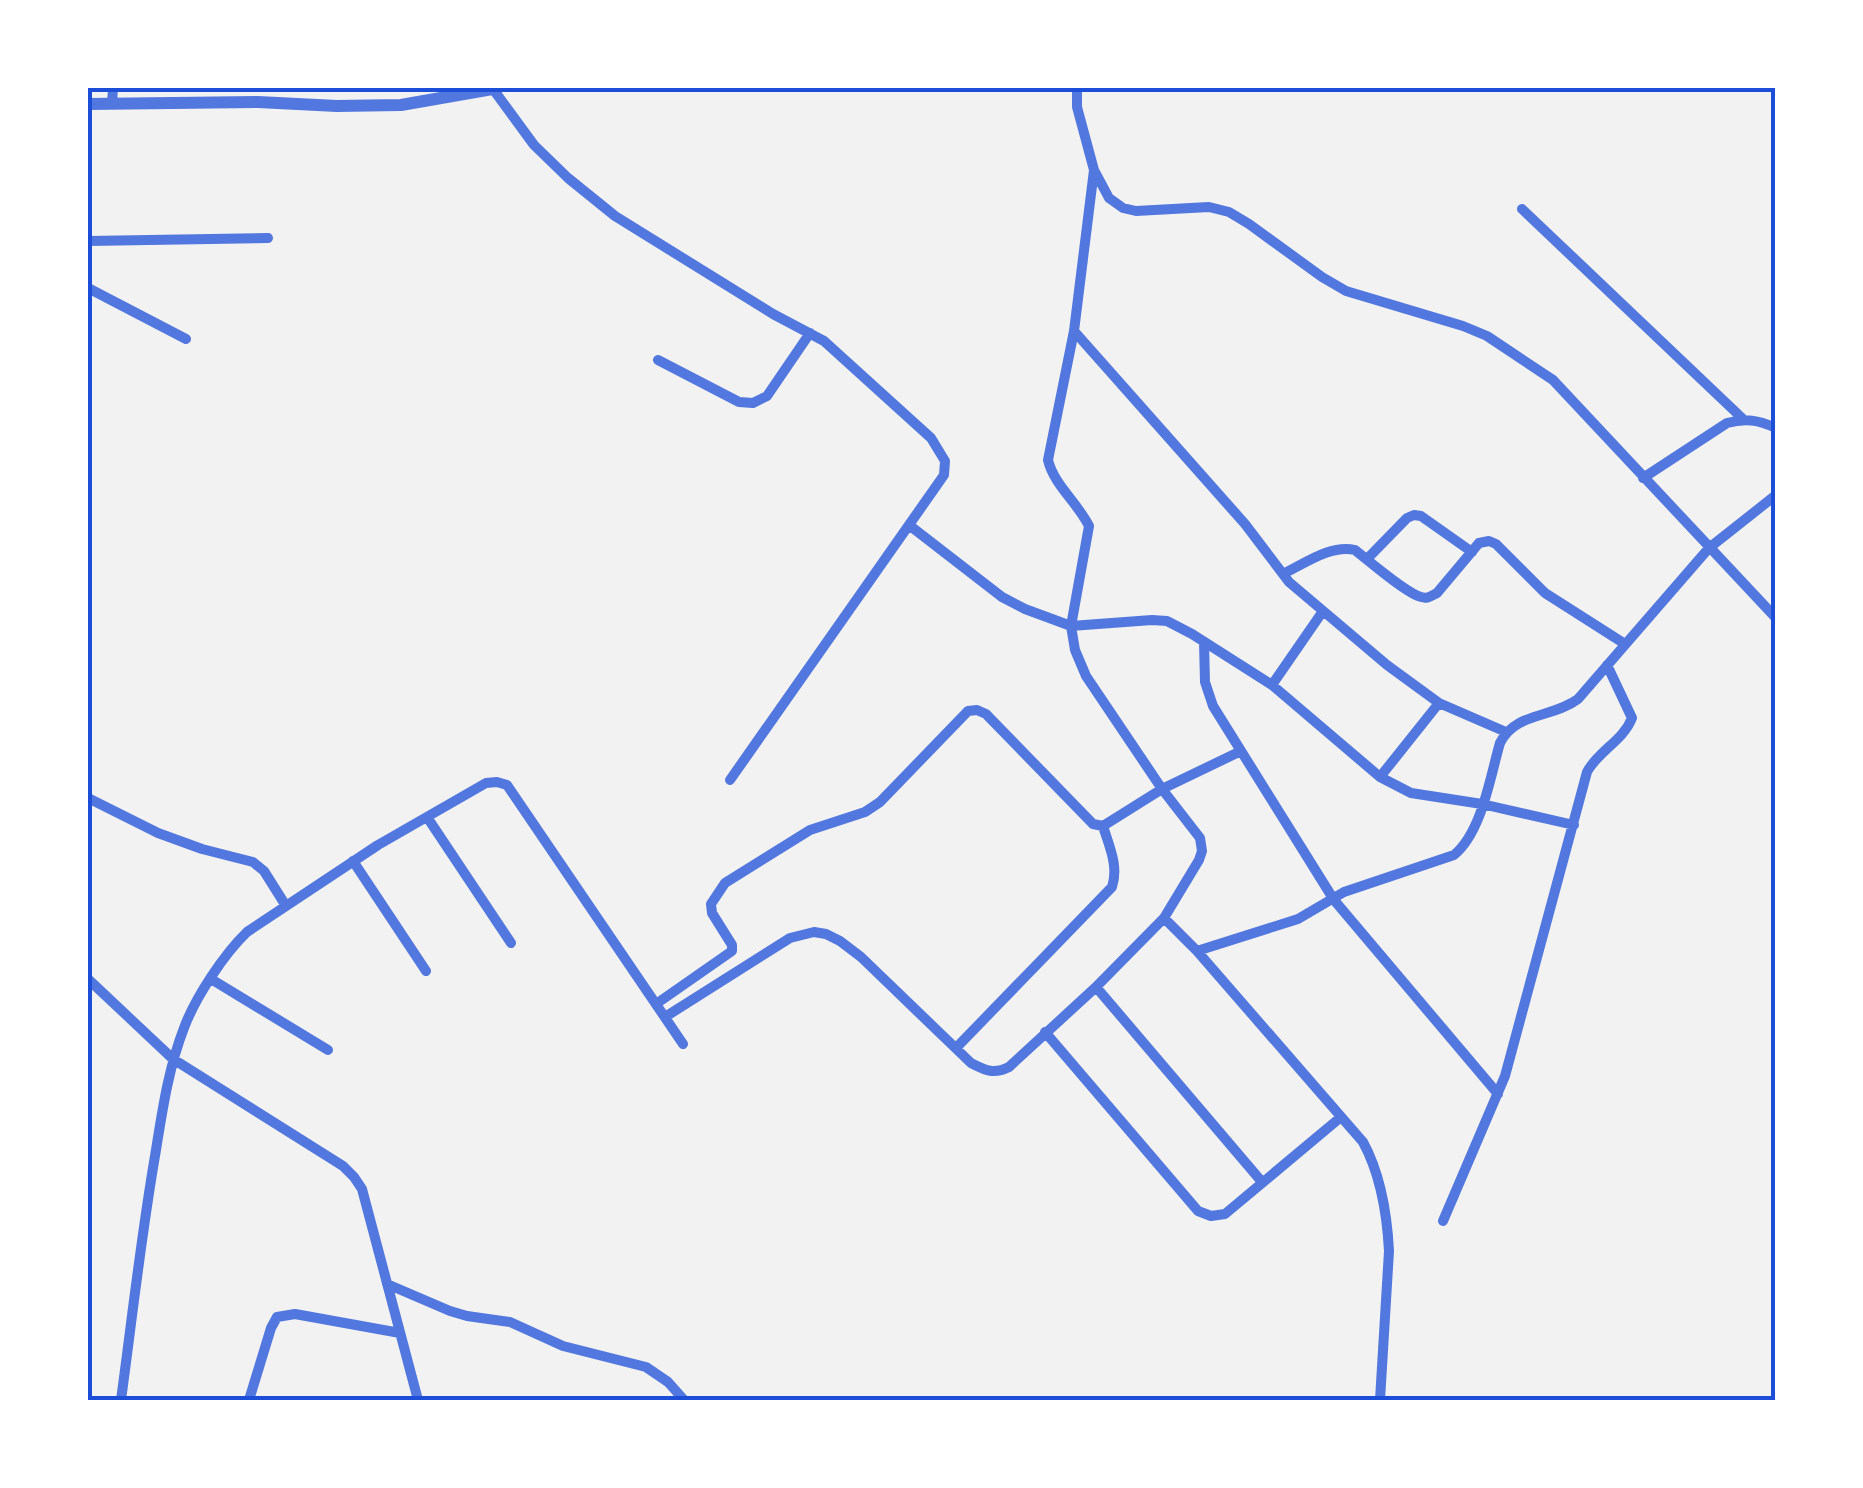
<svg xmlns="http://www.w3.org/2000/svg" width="1863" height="1488" viewBox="0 0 1863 1488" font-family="'DejaVu Sans',sans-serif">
  <rect width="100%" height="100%" fill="#f2f2f2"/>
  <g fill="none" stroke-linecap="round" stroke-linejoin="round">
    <path stroke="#5277de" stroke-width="10" d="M1077,88V107L1094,170L1109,198L1123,208L1136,211L1209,207L1229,212L1249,224L1322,277L1346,291L1463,326L1487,336L1553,380L1776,618
      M493,89L534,145L568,178L615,216L773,314L824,341L931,438L945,461L944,475L730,780
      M112,104L113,88
      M1522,209L1743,419
      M88,241L268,238
      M88,288L186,339
      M1074,331L1245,524L1289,582L1387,665L1439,703L1506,732
      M658,360L739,402L753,403L767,396L810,333
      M1643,478L1727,423C1746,418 1758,420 1776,428
      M909,525L1002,597L1025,609L1071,626L1152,620L1167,621L1192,634L1272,685L1380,777L1411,793L1482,804L1574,825
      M1367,559L1407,518L1414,515L1421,516L1472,552
      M1283,574C1304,564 1331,544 1355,550C1369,561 1406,593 1421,597C1428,599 1431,596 1437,593L1479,543L1489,541L1496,544L1545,593L1625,644
      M1204,642L1205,682L1213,706L1334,900L1498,1094
      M1272,685L1323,611
      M1380,777L1439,703
      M88,798L158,833L202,849L253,862L264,871L286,906
      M427,817L511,943
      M353,861L426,971
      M1164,918L1197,951L1363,1142C1381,1175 1387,1213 1389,1251L1380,1400
      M1197,951L1298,919L1344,892L1454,855C1482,832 1490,777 1500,743C1515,712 1553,718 1578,699L1709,548L1776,495
      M88,979L173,1059L343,1166L354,1177L362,1189L418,1400
      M211,979L328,1050
      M1096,987L1262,1182
      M656,1004L732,951V945L712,913L711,904L725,883L810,830L865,812L880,802L968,711L977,710L986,714L1093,824L1103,826L1162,789L1241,751
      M665,1017L790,938L814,932L826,934L840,941L861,957L971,1063C985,1070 993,1075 1009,1067L1096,987L1164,918L1199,860L1202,851L1200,838L1162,789L1086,676L1075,650L1071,626L1089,526C1077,502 1054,485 1048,460L1074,331L1094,170
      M1045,1032L1198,1211L1211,1216L1225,1214L1341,1117
      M956,1048L1112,887C1119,866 1109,846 1103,826
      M1443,1221L1505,1076L1587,772C1598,751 1623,741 1632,718L1607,665
      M387,1284L450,1311L467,1316L510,1322L563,1346L646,1367L668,1382L684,1400
      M121,1400C132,1319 141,1237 155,1156C162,1113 168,1069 184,1028C195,998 224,954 247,932L378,845L486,783L497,782L507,785L683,1044
      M249,1400L271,1328L277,1317L295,1314L400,1333"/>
    <path stroke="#5277de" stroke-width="12" d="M88,104L258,102L337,106L401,105L498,88"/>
  </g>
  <rect width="1863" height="1488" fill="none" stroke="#ffffff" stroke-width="180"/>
  <rect x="90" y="90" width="1683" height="1308" fill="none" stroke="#1d4ed8" stroke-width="4"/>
</svg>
